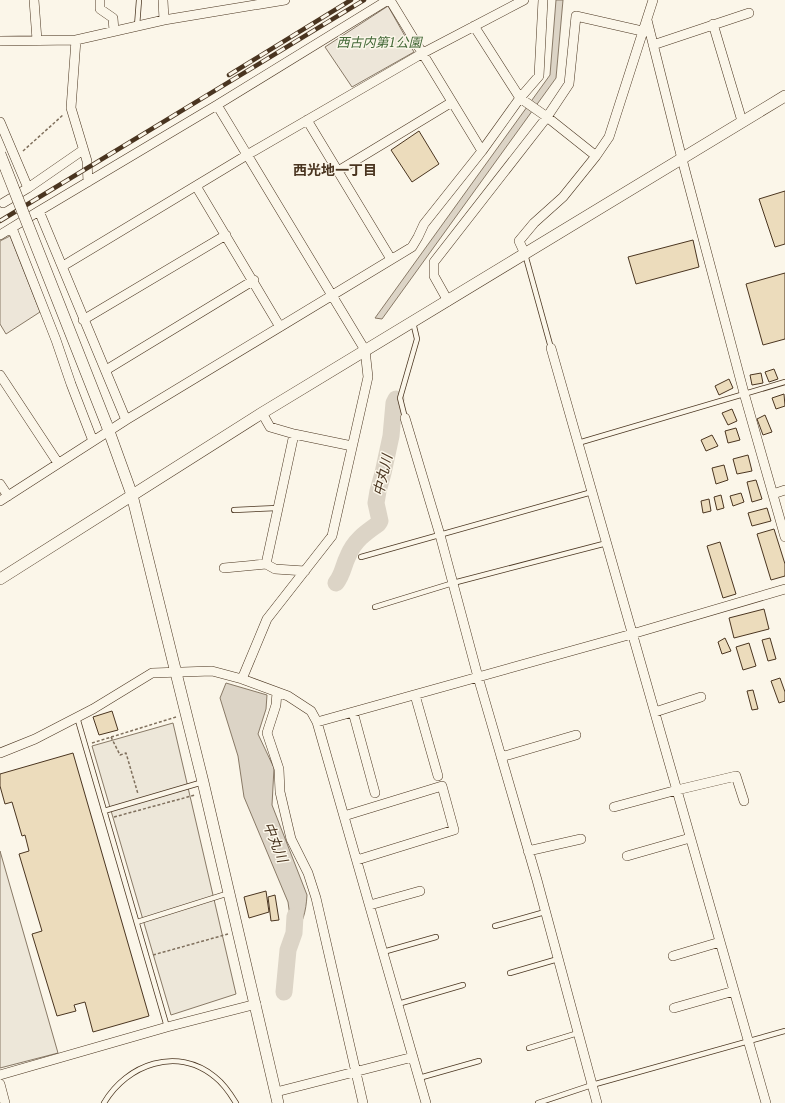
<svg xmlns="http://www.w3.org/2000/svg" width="785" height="1103" viewBox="0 0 785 1103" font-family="'PT Serif','Noto Sans JP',serif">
  <rect width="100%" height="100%" fill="#fbf6e9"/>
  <path fill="#ede6d9" stroke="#887966" d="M388,6L414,52L352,87L325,47Z
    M10,236L40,312L6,334L0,324V241Z"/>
  <path fill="#ede7d9" stroke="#887966" d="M173,723L236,994L171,1015L92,746Z
    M0,851L58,1053L0,1068Z"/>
  <path fill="#dcd4c6" stroke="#887966" d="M556,0H563L556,78L382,319L375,318L550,75Z
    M226,683L267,695L266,709L258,734L274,768L272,805L307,895C306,912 303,923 293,938L288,902L244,797L238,756L220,698Z"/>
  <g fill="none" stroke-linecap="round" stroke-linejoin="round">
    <path stroke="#dcd4c6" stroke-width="17" d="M336,583C343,574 343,566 348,556C354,541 365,533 378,524L380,521L376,503L378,491L383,473L391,436L394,403L396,399
      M284,992L288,950L294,933L295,916"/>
  </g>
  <path fill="#ecdcbc" stroke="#4a3520" d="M419,131L439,164L412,182L391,150Z
    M785,191V244L775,247L759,199Z
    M693,240L699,267L636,284L628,257Z
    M785,273V339L763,345L746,284Z
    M774,369L778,379L769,382L765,372Z
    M761,373L763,383L752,385L750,375Z
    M729,379L733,388L719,395L715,386Z
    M784,394L785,406L776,409L772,398Z
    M732,409L737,421L728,425L722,413Z
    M765,415L772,432L763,435L757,419Z
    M736,428L740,440L728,443L725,431Z
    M712,435L718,446L706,451L701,440Z
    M748,455L752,471L737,474L733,459Z
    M724,465L728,480L716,484L712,468Z
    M756,480L762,499L752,502L747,482Z
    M741,493L744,502L733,506L730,496Z
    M721,495L724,508L717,510L714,497Z
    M709,499L711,511L703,513L701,501Z
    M767,508L771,521L752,526L748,513Z
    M774,529L785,564V576L771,580L757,534Z
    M720,542L736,594L723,598L707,546Z
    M764,609L769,629L734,638L729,618Z
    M725,638L731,651L722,654L718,642Z
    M770,638L776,659L768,661L762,640Z
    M749,643L756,666L743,670L736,647Z
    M780,678L785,692V701L779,703L771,681Z
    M753,690L758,709L752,710L747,691Z
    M112,711L118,730L99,735L93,717Z
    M73,753L149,1016L93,1032L85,1002L74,1005L76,1011L57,1016L32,934L42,931L19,854L29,851L25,835L22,836L12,802L5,804L0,786V774Z
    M266,891L269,912L249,918L244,897Z
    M275,895L279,920L271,921L268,897Z"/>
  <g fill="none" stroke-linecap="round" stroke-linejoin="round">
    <g stroke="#4a3520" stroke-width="6">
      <path id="service" d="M137,26L139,0
        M525,254L551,348
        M405,418L400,398L417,339L413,322
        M578,443L785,382
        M234,510L278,508
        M361,557L592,492
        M375,607L453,583L607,543
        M77,717L167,1027
        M104,811L203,782
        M137,922L229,893
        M495,926L545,912
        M383,952L436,937
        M510,973L558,959
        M398,1004L463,985
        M529,1048L578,1033
        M419,1078L479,1061
        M104,1103C127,1064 177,1046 215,1077C224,1084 230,1093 236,1103
        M538,1103L592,1085L785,1031"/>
    </g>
    <g stroke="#4a3520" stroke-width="10">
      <path id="minor" d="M34,0L37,40
        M100,0V9L113,18L114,31
        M163,0L164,20
        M390,0L482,151
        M647,20L682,159L744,393L785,537
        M713,24L742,121
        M474,26L520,98L547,117L596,156
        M76,40L71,108L87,161L88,182
        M0,41L76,40L164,20L285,0
        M653,45L749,13
        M217,105L365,350L368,377L332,536L267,619L242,679
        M307,120L391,259
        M0,122L28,188L83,150
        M338,171L452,102
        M196,186L280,327
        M3,203L28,188
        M12,228L56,340L71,384L93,441
        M0,235L39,211
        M525,254L519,241L534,223L563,197L596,156L609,137L653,0
        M63,266L247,155L423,53L524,0
        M448,301L434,276V262L547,117L569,84L576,16L642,31
        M83,320L226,235
        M551,348L766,1103
        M106,370L254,280
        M0,375L58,463
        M262,413L270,427L294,434L352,446
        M405,418L440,535L478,677L537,880L597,1103
        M126,420L412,247L418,237L424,224L482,151L520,98L539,76L543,0
        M0,484L8,496
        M773,494L785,490
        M0,501L126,420L39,211L217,105L388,0
        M266,564L294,434
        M224,568L266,564L275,569L305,571
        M277,692L276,705L267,733L279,769L280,792L291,839L308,873L316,898L363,1103
        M415,695L438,776
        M353,712L375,793
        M655,712L701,697
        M317,722L632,634L785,589
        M0,753L35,739L93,709L152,673L212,671L242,679L288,696L311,711L317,722L426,1103
        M501,757L576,735
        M614,807L677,790L736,776L744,801
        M344,816L442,786L454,830L357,860
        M528,851L581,839
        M627,856L690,838
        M370,905L420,891
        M673,956L720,942
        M674,1008L734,991
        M0,1075L167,1027L256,1004
        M0,1084L5,1103
        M276,1092L413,1057"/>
    </g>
    <g stroke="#4a3520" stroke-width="12">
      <path id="tertiary" d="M106,423L132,495L203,782L278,1103
        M0,579L262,413L785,96"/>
    </g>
    <path stroke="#7f6f5c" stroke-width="1.5" stroke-dasharray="3 2" stroke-linecap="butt" d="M23,151L63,115
      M111,737L120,755L126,753L138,794
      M92,743L176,717
      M114,817L195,795
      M153,955L228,934"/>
    <use href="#service" stroke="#fbf6e9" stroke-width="4.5"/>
    <use href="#minor" stroke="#fbf6e9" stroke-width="9"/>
    <use href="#tertiary" stroke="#fbf6e9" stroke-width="11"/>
    <g stroke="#4a3520" stroke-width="4.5">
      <path id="rail" d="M229,75L351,0
        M0,221L364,0"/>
    </g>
    <use href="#rail" stroke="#fbf6e9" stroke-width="3" stroke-dasharray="9" stroke-linecap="butt"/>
    <g stroke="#4a3520" stroke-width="12" stroke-linecap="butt">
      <path id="tertiary-bridge" d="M0,154L106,423"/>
    </g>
    <use href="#tertiary-bridge" stroke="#fbf6e9" stroke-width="11"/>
  </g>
  <g text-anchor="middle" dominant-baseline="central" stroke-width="3" stroke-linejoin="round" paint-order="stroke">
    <g font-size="13" font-style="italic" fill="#436837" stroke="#fbf6e9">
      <text x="379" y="42">西古内第1公園</text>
    </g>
    <g font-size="14" font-weight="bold" fill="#4a3520" stroke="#fbf6e9">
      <text x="335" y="169">西光地一丁目</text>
    </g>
    <g font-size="14" font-style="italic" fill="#4a3520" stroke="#fbf6e9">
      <text transform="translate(382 475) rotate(-77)">中丸川</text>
      <text transform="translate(276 842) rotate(68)">中丸川</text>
    </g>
  </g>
</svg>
